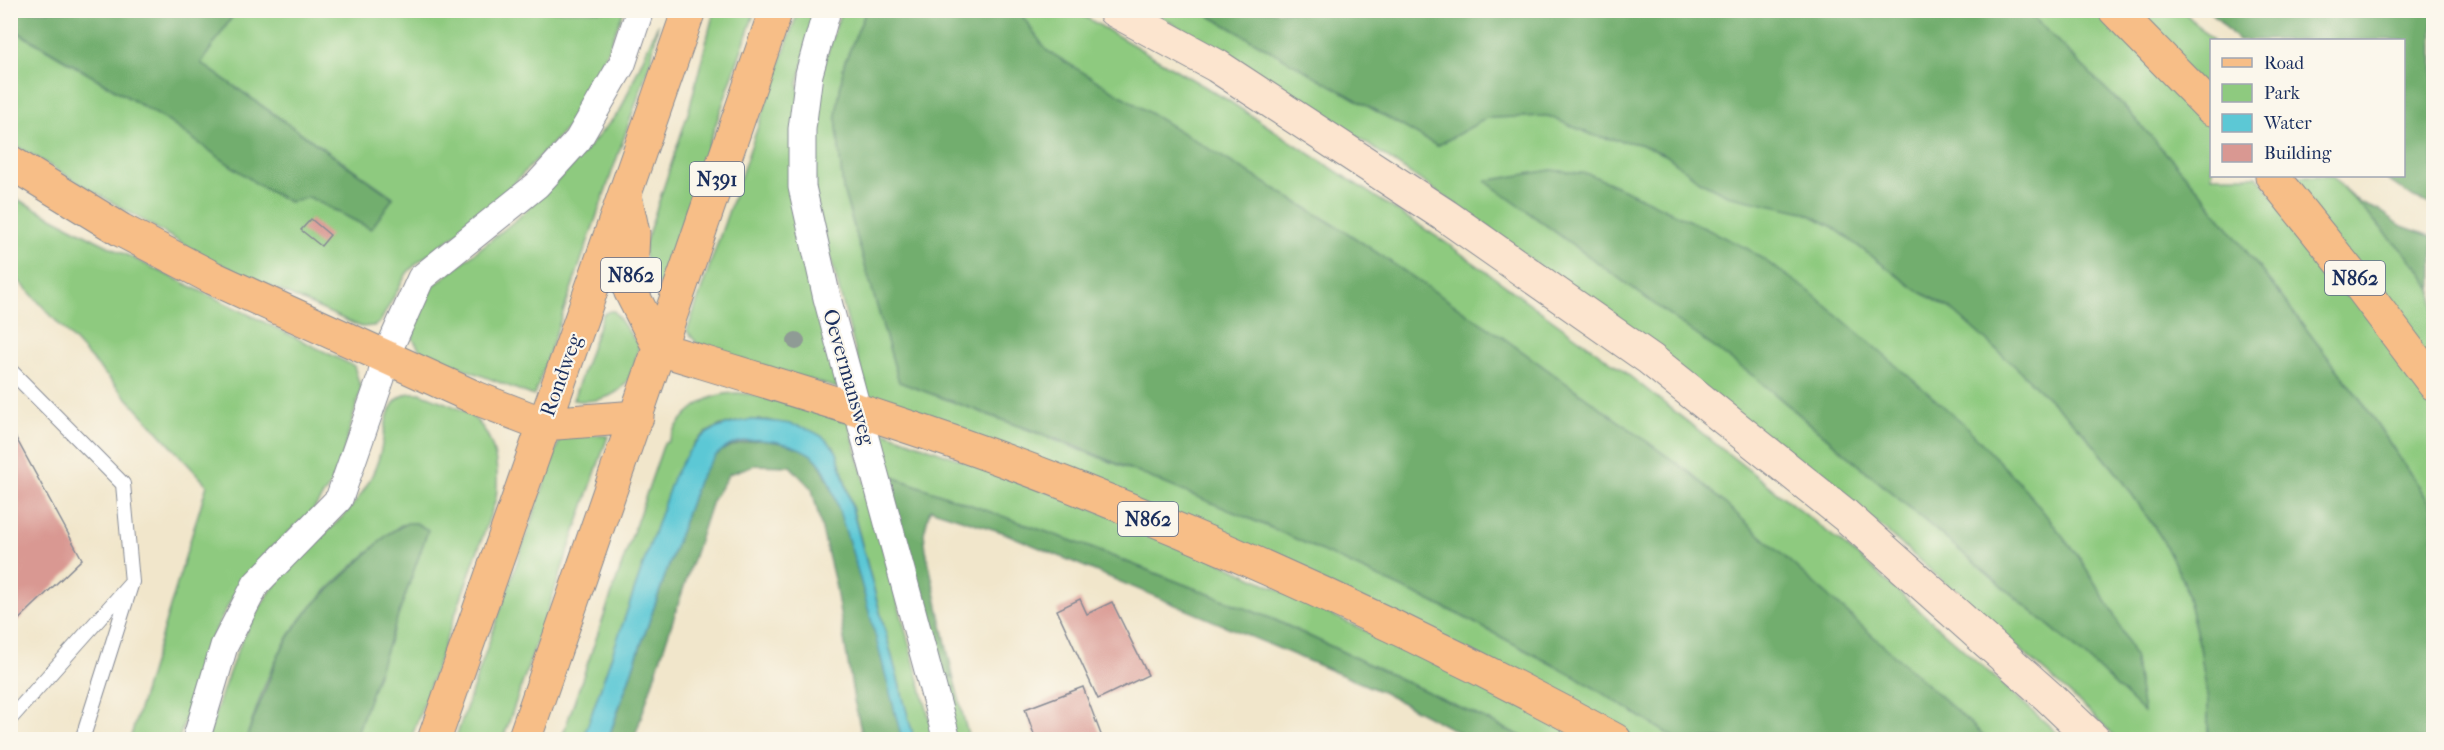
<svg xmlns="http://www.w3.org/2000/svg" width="2444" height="750" viewBox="0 0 2444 750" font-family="'IM FELL French Canon',serif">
  <rect width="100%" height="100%" fill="#fbf7ec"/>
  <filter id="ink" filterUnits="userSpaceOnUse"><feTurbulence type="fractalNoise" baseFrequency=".0167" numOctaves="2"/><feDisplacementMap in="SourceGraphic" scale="12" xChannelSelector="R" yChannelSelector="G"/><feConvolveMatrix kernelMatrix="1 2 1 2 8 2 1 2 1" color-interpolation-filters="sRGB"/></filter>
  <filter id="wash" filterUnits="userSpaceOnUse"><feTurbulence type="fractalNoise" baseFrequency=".008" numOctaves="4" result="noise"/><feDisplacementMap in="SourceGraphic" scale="24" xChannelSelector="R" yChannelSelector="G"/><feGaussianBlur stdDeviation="1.35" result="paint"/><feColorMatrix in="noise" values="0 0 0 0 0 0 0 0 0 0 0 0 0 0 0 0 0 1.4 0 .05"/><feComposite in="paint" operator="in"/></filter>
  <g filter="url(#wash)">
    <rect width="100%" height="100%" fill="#f1e6cb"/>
    <path fill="#8eca7f" stroke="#547c6e" stroke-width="1.5" fill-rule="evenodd" d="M236,11H624L592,88L570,125L483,215L417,263L407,273L380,322L374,326L361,327L207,258L11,143L10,28L163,118L263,188L289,202L309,197L371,229L393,197L201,63Z
      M714,11H755L661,283L657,285L644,254L645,244L689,110Z
      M798,11H818L798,83L837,388L700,347L687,331Z
      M841,11H866L844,64L836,116L843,189L899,382C1088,451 1276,524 1457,614C1498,634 1537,657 1577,678L1693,475L1505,339L1346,232L1045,50L1019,11H1075L1226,99L1445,242L1622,370L1858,556L2064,739H1637L1522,677L869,402L815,199L812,152L822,69Z
      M1152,11H1201L1437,146L1487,118L1548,116L1595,136L1640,144L1666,155L1699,181L1804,212L1833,227L1915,289L1950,308L2017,368L2083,432L2121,478L2161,537L2184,582L2200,647L2208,702V739H2118L2078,701L1885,530L1480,221L1357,137ZM1589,174L1680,217L2077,554L2113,612L2134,656L2142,711L2086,657L1756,378L1486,181Z
      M2027,11H2099L2211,125L2212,176H2257L2349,290L2433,404V508L2363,403L2200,191L2128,111Z
      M2129,11H2183L2212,40L2211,95Z
      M658,24L651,60L534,396L421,352L413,339V325L432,287L517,219L570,168L620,111Z
      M2284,176H2332L2420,269L2433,292V368Z
      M11,196L96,240L354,366L361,389L341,461L329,487L313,510L268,551L232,598L210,641L179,739H130L207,485L11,272Z
      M610,311H614L639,346C636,357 633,374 626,383C614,399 592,403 573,400L603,314Z
      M420,393C435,399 450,404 464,411C495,429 500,466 496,499L411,739H355L428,530L416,523L401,525L388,534C355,565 316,595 291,633C270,665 258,703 246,739L207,740C226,679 241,626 282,576C309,543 348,520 368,483C373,474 378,462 380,453C386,433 383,402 407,394C410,392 417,393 420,393Z
      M739,393L766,396L848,420L935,739H914L846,484L837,453L834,447L821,436L768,420H749L721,425L706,433L695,442L673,478L583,739L561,740L664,443L668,442C681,413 706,392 739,393Z
      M877,429L1154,531L1595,739H1527L1275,620L1086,546L887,475Z
      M562,433L608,436L503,739L455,740Z
      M953,676L969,739H954L940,682Z"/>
    <path fill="#72ae6e" stroke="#466e66" stroke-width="1.5" d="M10,11H236L201,63L393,198L371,229L309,197L290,202L263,188L163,118L11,28Z
      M866,11H1019L1046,50L1346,232L1505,339L1693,475L1988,739H1676L1578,678L1458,614L1272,528L1072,445L899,382L843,189L836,116L844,64Z
      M1201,11H2027L2128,111L2200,191L2363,403L2433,508V739H2208V702L2200,647L2184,582L2161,537L2121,478L2083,432L2017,368L1950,308L1915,289L1833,227L1804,212L1727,195L1699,181L1666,155L1640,144L1595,136L1548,116L1487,118L1437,146Z
      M2210,11H2433V205L2414,198L2382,176H2404V40H2238Z
      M1551,170L1589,174L1632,193L1748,249L1809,291L1963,423L2026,490L2077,554L2113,612L2134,656L2143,712L2086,657L1756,378L1485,181Z
      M2343,188L2360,203L2382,212L2402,226L2433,237V292L2420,269Z
      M757,440C776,441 798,444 813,456C841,478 890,694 902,739H863L854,700L835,583L812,489L790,466L754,465L729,474L712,501L634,739L608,740L698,481C713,452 724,445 757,440Z
      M887,475L1086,546L1275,620L1527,739H1471L1380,691L1002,532L930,509L924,533L926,550L953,676L940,682Z
      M407,523H416L428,530L355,739H246L279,654L292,632L310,608L388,534Z"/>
    <path fill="#5cc8d5" stroke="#3c7c9a" stroke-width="1.5" d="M749,420C778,421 821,424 837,453L914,739H902C882,664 865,588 840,514C834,496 829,470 814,457C800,446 779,441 762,440C729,437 712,455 698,481L608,739H583L673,478C695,438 703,428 749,420Z"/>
    <g id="blocks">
      <path fill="#d99892" d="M311,219L330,235L321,246L301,230Z
        M10,427L82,559L10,628Z
        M1080,599L1087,614L1112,602L1148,675L1098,699L1057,610Z
        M1083,687L1103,740H1036L1025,709Z"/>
    </g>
  </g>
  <g filter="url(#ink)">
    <use href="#blocks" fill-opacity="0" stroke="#868a94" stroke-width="1.5"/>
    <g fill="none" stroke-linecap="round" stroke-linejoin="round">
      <g stroke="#868a94" stroke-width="16">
        <path id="service" d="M10,370L123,484L132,582
          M10,719L132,582L82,740"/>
      </g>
      <g stroke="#868a94" stroke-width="29">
        <path id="minor" d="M827,10L809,74L802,129V187L827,298L947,740
          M196,740L224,646L256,584L339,499L381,378L385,358L421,278L537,185L578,140L622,64L640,10"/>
      </g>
      <g stroke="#868a94" stroke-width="35">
        <path id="secondary" d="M1114,10L1217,66L1446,216L1650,359L1845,515L2049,697L2094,740"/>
      </g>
      <g stroke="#868a94" stroke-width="35">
        <path id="primary" d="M2115,10L2212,109
          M10,162L121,230L213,278L476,398L543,424L637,417
          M2272,176L2358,283L2434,384
          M625,196L633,233L630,290L660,349C797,391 936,432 1069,485C1255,559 1440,644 1615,740
          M434,740L689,10
          M524,740L776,10"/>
      </g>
      <use href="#service" stroke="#fff" stroke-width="14"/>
      <use href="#minor" stroke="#fff" stroke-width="27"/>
      <use href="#secondary" stroke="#fce5cf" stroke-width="33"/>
      <use href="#primary" stroke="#f7be87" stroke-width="33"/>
    </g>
    <circle fill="#8f9b95" cx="796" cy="341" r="9"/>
  </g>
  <g text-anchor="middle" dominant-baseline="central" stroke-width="4.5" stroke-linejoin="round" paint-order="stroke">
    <g fill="#fbf7ec" stroke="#5e6b89" stroke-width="1.5">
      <rect x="690" y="162" width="54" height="34" rx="4.5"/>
      <rect x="601" y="258" width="60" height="34" rx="4.5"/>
      <rect x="2325" y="261" width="60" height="34" rx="4.5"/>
      <rect x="1118" y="502" width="60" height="34" rx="4.5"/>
    </g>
    <g font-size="20" font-weight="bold" fill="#1b2f5e">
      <text x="717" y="179">N391</text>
      <text x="631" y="275">N862</text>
      <text x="2355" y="278">N862</text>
      <text x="1148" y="519">N862</text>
    </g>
    <g font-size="21" fill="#1b2f5e" stroke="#fbf7ec">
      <text transform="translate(561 375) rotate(-70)">Rondweg</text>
      <text transform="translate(849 377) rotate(74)">Oevermansweg</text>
    </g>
  </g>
  <rect width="2444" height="750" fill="none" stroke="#fbf7ec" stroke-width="36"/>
  <rect x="2210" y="39" width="195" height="138" fill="#fbf7ec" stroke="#a1a7b3" stroke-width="1.5"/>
  <rect x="2222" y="58" width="30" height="9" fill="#f7be87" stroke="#a1a7b3" stroke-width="1.5"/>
  <text x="2264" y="69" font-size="18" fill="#1b2f5e">Road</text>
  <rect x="2222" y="84" width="30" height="18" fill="#8eca7f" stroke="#a1a7b3" stroke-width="1.5"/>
  <text x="2264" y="99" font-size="18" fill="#1b2f5e">Park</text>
  <rect x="2222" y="114" width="30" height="18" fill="#5cc8d5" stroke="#a1a7b3" stroke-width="1.5"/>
  <text x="2264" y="129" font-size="18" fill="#1b2f5e">Water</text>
  <rect x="2222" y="144" width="30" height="18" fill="#d99892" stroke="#a1a7b3" stroke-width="1.5"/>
  <text x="2264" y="159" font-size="18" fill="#1b2f5e">Building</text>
</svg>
